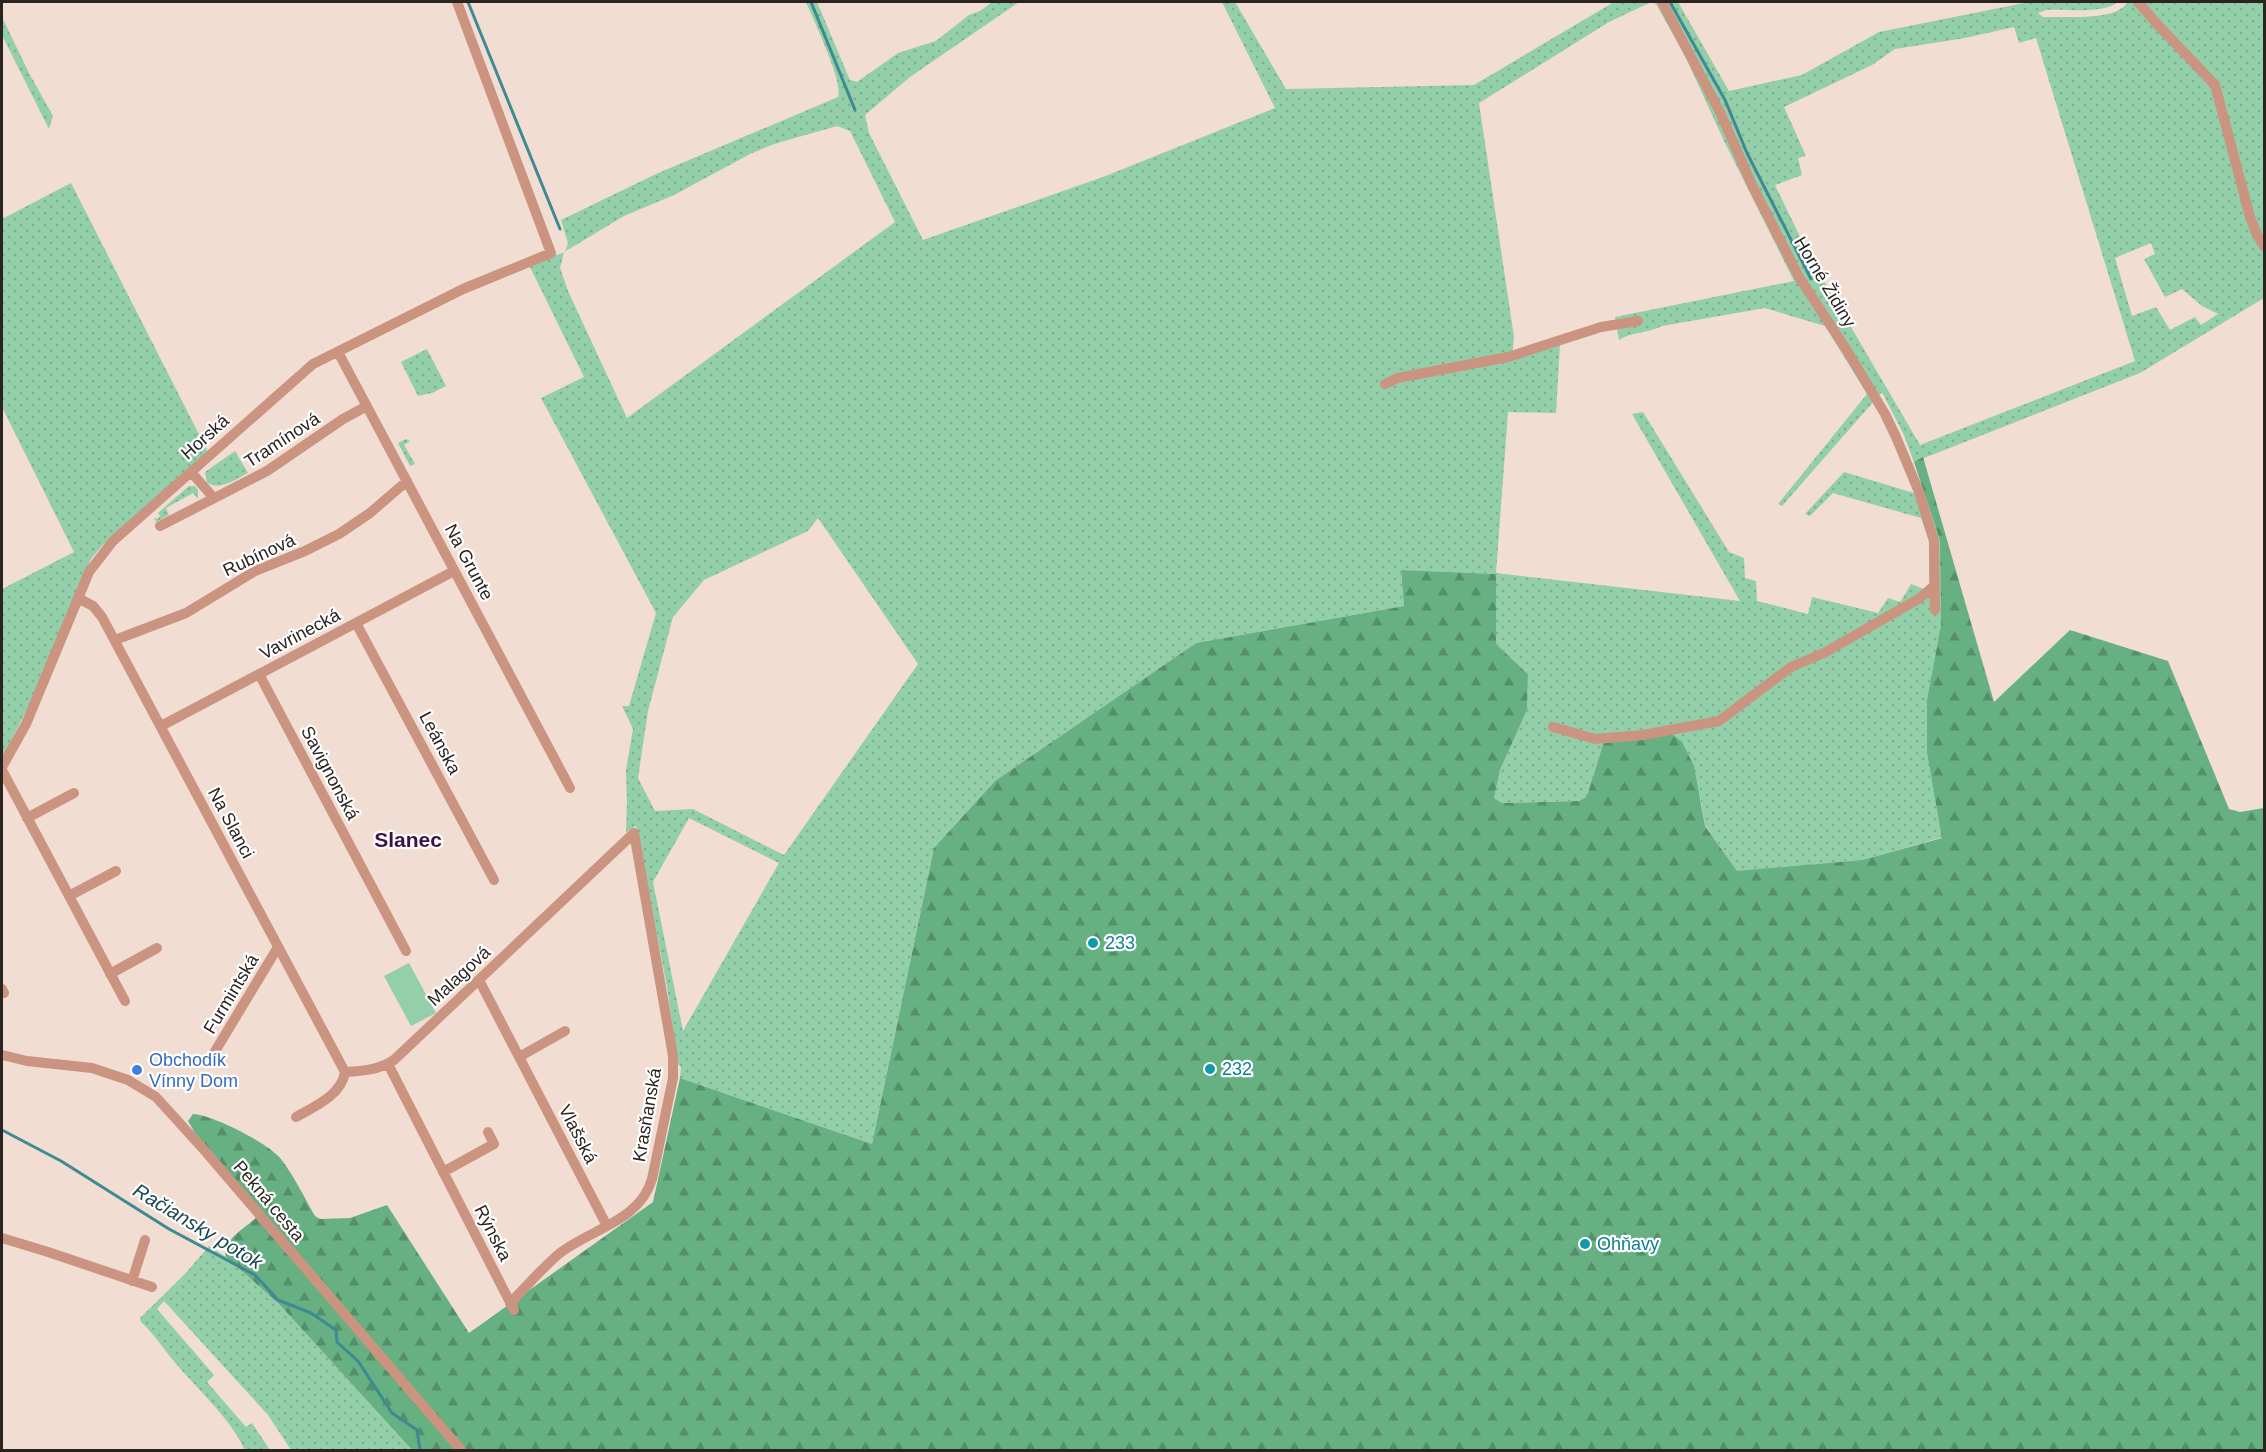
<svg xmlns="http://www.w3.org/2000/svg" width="2266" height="1452" viewBox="0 0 2266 1452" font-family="Arial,sans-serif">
  <defs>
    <pattern id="green-dots" width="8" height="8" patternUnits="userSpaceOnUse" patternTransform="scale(1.5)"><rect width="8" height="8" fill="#93cfa8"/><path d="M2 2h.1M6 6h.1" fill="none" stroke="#7fb190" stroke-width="1.8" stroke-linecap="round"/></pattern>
    <pattern id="forest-firs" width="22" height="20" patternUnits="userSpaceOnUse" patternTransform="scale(1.5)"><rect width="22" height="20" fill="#66b082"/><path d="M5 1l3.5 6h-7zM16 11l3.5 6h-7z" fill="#548f6a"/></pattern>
  </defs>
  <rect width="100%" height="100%" fill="#f1ddd2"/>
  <path fill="url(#green-dots)" fill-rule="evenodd" d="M806,2H817L850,80L857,82L898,53L936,41L969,15L980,11L992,2H1019L910,77L865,115L869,133L923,240L1103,177L1275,108L1222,2H1235L1286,89L1474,85L1614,2H1678L1729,91L1802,75L1879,32L2029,2H2118C2104,14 2065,9 2046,10L2038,13L2043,17C2066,16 2115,22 2128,2H2264V298L2140,373L1914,462L1903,433L1882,392L1782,506L1778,504L1867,394L1825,326L1765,308L1662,326C1647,334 1632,331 1619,340L1615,317L1794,281L1725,143L1685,56L1656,4L1651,2L1609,22L1479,103L1514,337L1512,358L1560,343L1556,413L1508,412L1496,573L1740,601L1632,414L1643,412L1729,552L1744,558L1745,578L1756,581L1757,601L1808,614L1812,597L1878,613L1888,598L1900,602L1911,584L1924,589L1929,584V541L1921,518L1833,493L1810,516L1805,514L1844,472L1924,496L1940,541L1941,625L1927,753L1943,837L1862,860L1737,872L1705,825L1700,796L1604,741L1587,796L1580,801L1502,803L1494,798L1500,770L1527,710L1528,674L1496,644V574L1401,570L1404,606L1196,643L995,781L934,848L872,1144L680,1078L681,1067L678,1064L667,987L636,826L626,832L627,803L626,770L633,729L622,706H629L656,613L541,398L584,377L529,265L565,252L568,243L561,220L656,174L838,97C844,83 813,19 806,2ZM2014,27L2019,43L2036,38L2135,361L1920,445L1810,257L1775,185L1802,175L1798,158L1806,156L1784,107L1872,65L1895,49L1965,38ZM837,126L850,131L895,222L627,418L568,291L560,268L564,252L624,216L674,195L750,154L774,144ZM2151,243L2155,254L2144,259L2165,297L2182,289L2202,306L2218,314L2201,325L2195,317L2170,330L2156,307L2132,316L2115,258ZM818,518L918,664L784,855L693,809L655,811L638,778L648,711L673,617L704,580L808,531ZM689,818L779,863L683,1031L653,882Z
    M2,17L29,73L53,116L49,129L2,35Z
    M71,183L208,452L103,545L91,559L31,701L2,759V589L74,552L2,407V219Z
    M427,349L446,386L432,393L418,396L401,362Z
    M406,439L410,441L404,445L415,464L410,466L398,443Z
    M235,451L248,473C236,479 219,492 207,482L205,472Z
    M189,486H195L198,490V499L193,493L166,508L169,515L156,522L154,517L157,519L160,516L158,513Z
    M209,1246L226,1257L279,1304L412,1450H291L268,1415L164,1301L157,1309L214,1375L207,1382L246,1427L252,1423L270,1450H245C229,1417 202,1394 178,1366C165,1351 155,1335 141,1322L140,1318L184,1275Z"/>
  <path fill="url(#forest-firs)" d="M1923,457L1994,702L2070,630L2168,661L2229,809L2240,812L2264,808V1450H412L279,1304L226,1257C222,1240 245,1228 256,1218L254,1202L195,1133L188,1121L193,1114C213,1115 268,1143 281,1159C294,1176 304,1197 315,1216L320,1219L350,1218L387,1205L469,1333L653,1202L680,1078L872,1144L934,848L995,781L1196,643L1404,606L1401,570L1496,574V644L1528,674L1527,710L1500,770L1494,798L1502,803L1580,801L1587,796L1604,741L1670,732L1682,742L1694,766L1705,826L1737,871L1862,860L1942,838L1927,753V701L1941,625L1940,541L1914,462Z"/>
  <path fill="#93cfa8" d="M409,963L436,1013L411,1026L384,976Z"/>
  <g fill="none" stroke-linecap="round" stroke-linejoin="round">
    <path stroke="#3e8993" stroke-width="3" d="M468,2L560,229
      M811,2L855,110
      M1670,2L1725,100L1747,153L1811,279
      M2,1130L61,1161L169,1229L255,1275L278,1300L311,1313L336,1330L337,1342L358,1361L392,1413L417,1430L420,1450"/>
    <path stroke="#cb9481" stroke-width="10" d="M1662,2L1720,112L1752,185L1799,277L1846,349L1885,414L1896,437L1919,492L1934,541L1935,610
      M2138,2L2158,25L2215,85L2250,217L2257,235L2264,246
      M338,352L570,788
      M1385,384L1398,378L1508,357L1601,327L1638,321
      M191,472L213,497
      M160,526L267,471L343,419L367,406
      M78,598L93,606L102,617L345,1072
      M356,623L494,880
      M115,640L186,613L255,571L305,551L339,534L370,513L407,481
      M259,674L406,951
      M161,726L454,571
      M1553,727L1595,739L1643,735L1719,721L1791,667L1824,653L1920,598L1935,585
      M2,767L26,724L89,572L113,541L313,364L463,289L551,253L457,2
      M2,770L125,1001
      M27,818L74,793
      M69,896L116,871
      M110,974L157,948
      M479,980L607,1226
      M2,989L4,993
      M2,1055L27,1061L92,1068L128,1080L156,1097L205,1151L461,1450
      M519,1057L565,1031
      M211,1058L278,947
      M388,1064L514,1310
      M296,1117C314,1107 342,1095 345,1072C362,1071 379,1070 394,1060L634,833
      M443,1172L494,1144L488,1132
      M2,1238L48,1252L152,1287
      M132,1281L145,1240
      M510,1303C527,1286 542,1268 560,1253C591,1229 640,1221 652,1179L673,1078V1056L634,833"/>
  </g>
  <g fill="#0f9aa8" stroke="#fff" stroke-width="2">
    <circle cx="1093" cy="943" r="6"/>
    <circle cx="1210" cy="1069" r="6"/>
    <circle cx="1585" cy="1244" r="6"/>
  </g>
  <circle fill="#3f7fe0" stroke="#fff" stroke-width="2" cx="137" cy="1070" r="6"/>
  <g text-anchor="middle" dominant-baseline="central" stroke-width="4.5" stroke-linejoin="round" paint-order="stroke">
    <g font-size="18" fill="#2b231f" stroke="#fff">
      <text transform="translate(1825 282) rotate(59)">Horné Židiny</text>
      <text transform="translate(205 437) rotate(-42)">Horská</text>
      <text transform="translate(282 440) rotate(-33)">Tramínová</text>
      <text transform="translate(259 555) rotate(-25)">Rubínová</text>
      <text transform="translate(469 562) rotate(62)">Na Grunte</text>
      <text transform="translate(300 634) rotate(-28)">Vavrinecká</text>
      <text transform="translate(440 743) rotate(62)">Leánska</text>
      <text transform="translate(330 773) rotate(62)">Savignonská</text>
      <text transform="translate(231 823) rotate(62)">Na Slanci</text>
      <text transform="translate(459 976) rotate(-43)">Malagová</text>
      <text transform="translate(231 994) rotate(-59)">Furmintská</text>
      <text transform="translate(647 1115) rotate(-80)">Krasňanská</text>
      <text transform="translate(578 1134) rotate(63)">Vlašská</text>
      <text transform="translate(269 1201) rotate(50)">Pekná cesta</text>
      <text transform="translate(493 1233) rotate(63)">Rýnska</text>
    </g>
    <g font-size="18" fill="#0d838f" stroke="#fff" text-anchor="start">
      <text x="1105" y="943">233</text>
      <text x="1222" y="1069">232</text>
      <text x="1597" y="1244">Ohňavy</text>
    </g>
    <g font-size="18" fill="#366cbe" stroke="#fff" text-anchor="start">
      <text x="149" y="1060">Obchodík<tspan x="149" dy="21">Vínny Dom</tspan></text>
    </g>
    <g font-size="20" font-style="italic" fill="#17484f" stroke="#fff">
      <text transform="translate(198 1226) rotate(31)">Račiansky potok</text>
    </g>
    <g font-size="21" font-weight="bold" fill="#3f1244" stroke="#fff">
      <text x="408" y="839">Slanec</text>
    </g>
  </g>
  <rect width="2266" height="1452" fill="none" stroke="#2b231f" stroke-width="6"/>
</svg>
